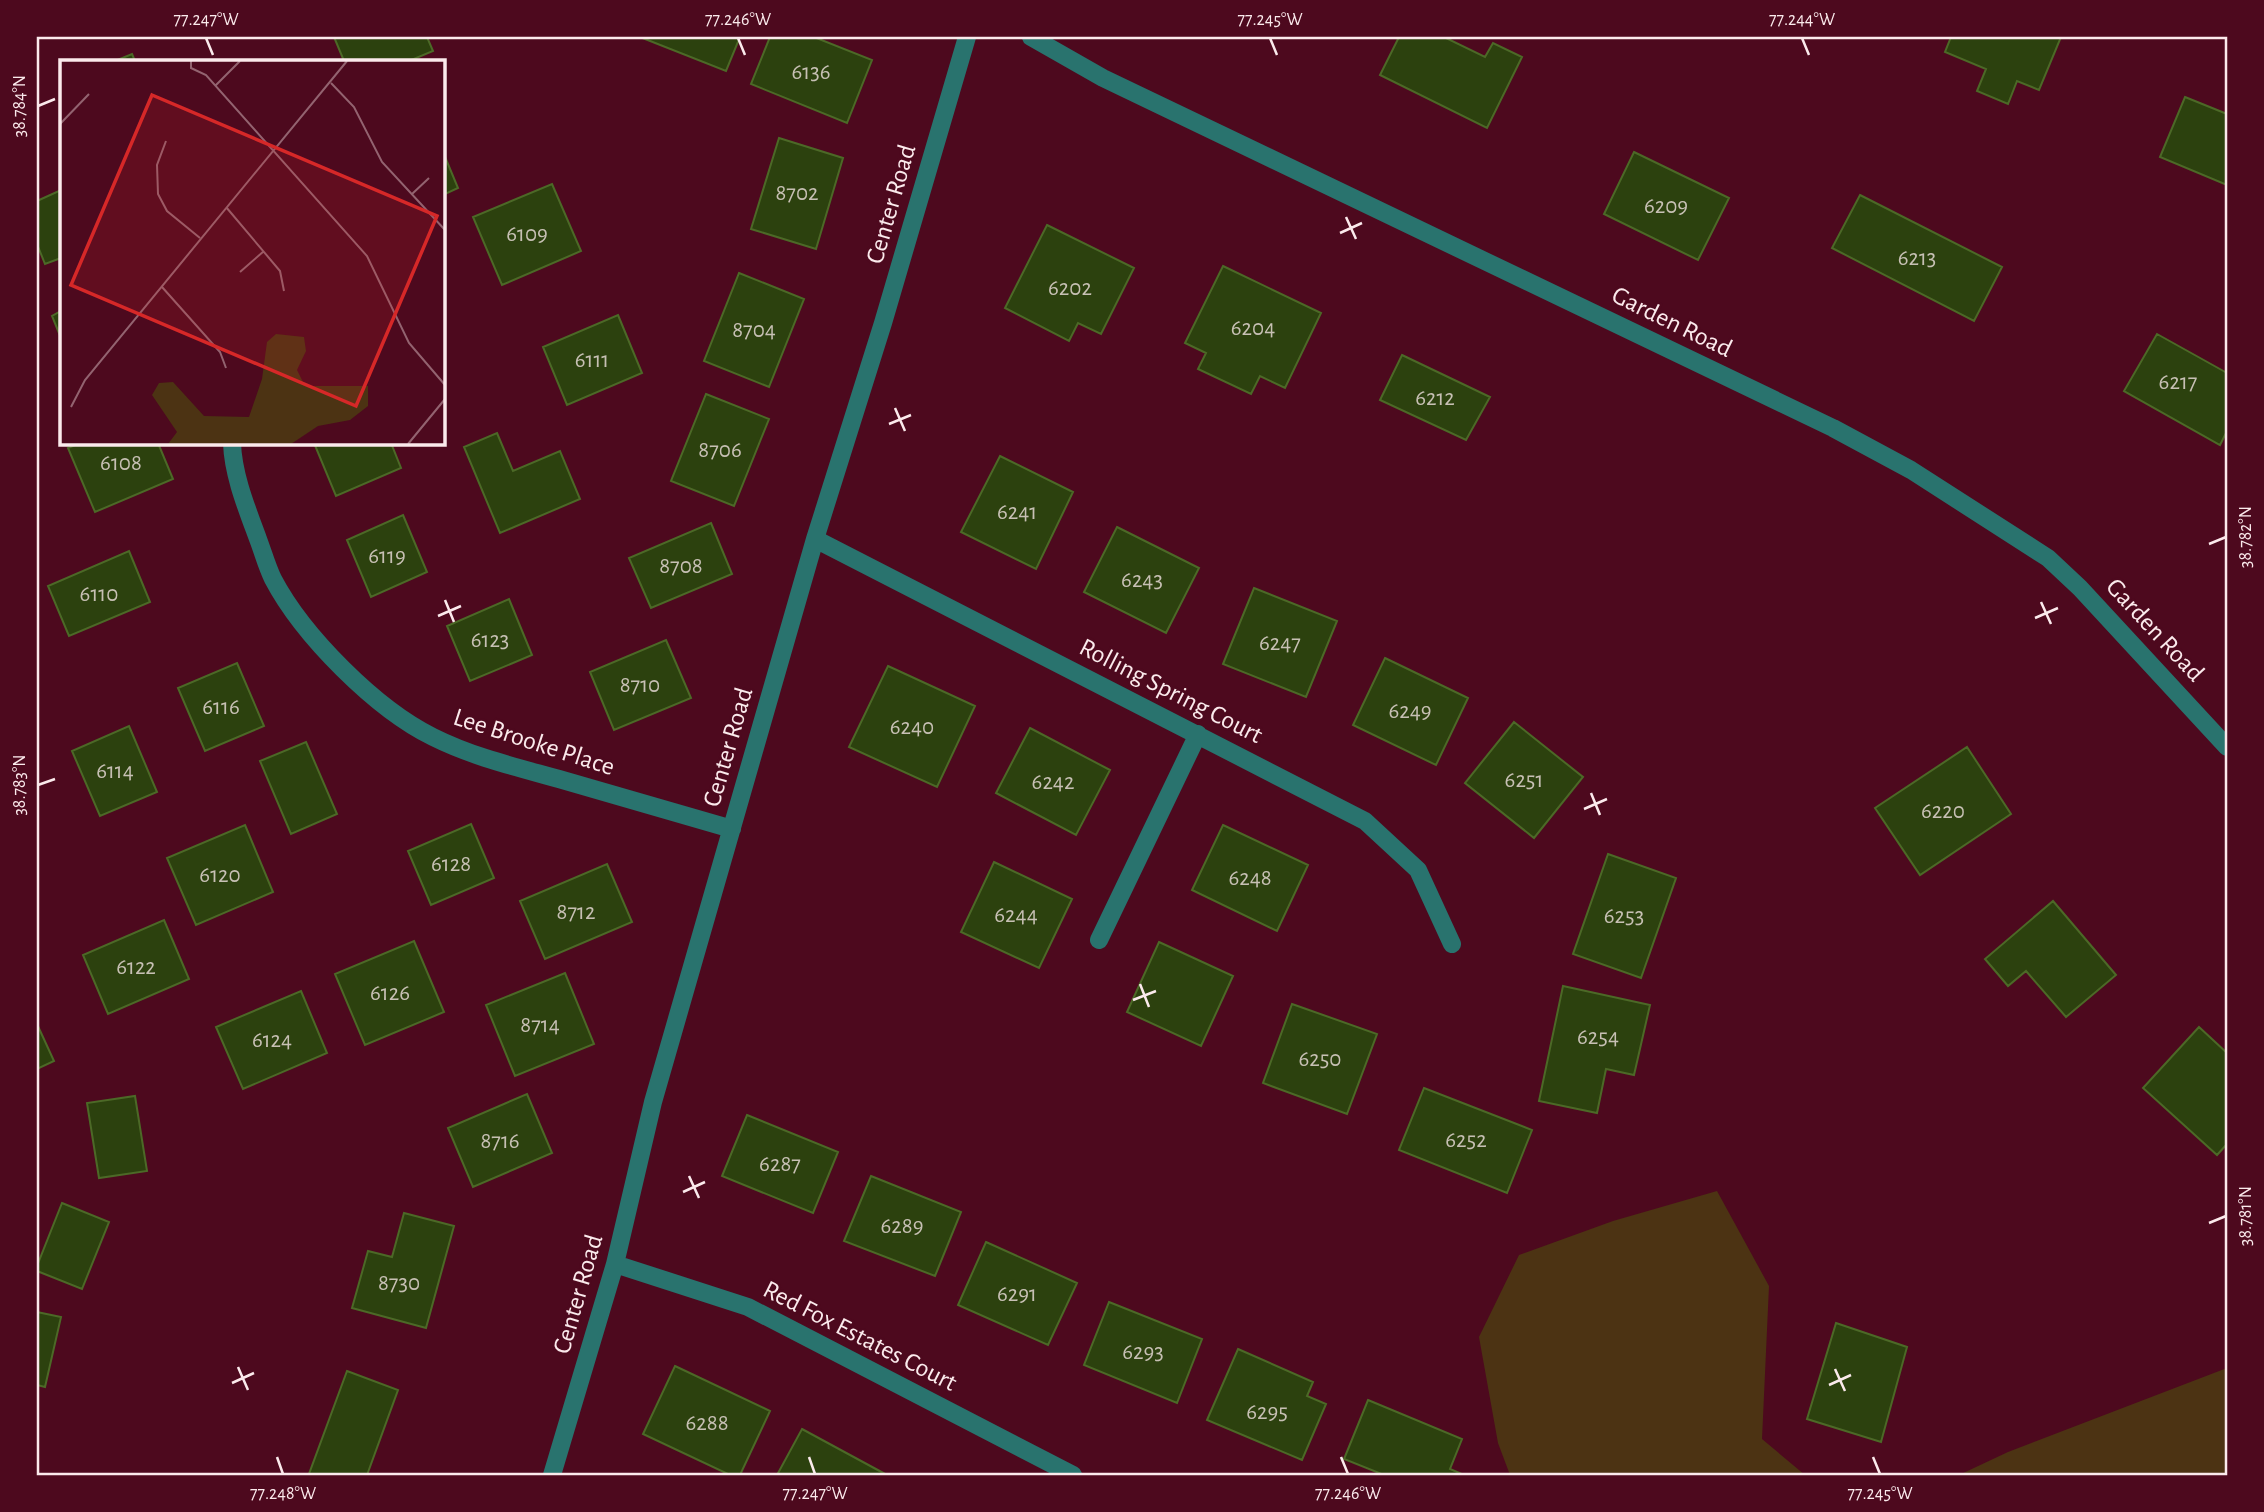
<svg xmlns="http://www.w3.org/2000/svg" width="2264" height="1512" viewBox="0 0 2264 1512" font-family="'Alegreya Sans',sans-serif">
  <rect width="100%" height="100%" fill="#4d091e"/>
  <path fill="#4c3313" d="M1717,1191L1769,1286L1762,1439L1805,1475H1510L1498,1443L1479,1337L1519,1255L1613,1221Z
    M2227,1368V1475H1959L2008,1452Z"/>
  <path fill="#2c410e" stroke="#4c6927" stroke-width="2" d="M334,37H427L433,51L409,61H344Z
    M640,37H740L726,71Z
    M770,37H814L872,60L847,123L751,84Z
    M1399,37H1444L1485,57L1493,43L1522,57L1487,128L1380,75Z
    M1951,37H2061L2039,90L2017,81L2008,104L1977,91L1986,69L1945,52Z
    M132,54L135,61H115Z
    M2185,97L2227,114V185L2160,157Z
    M779,138L843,158L816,249L751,229Z
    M443,152L458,188L443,195Z
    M1634,152L1729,198L1698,260L1604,214Z
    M552,184L581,251L502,285L473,217Z
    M61,190V258L45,264L37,244V201Z
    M1860,195L2002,267L1974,321L1832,248Z
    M1047,225L1134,268L1101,334L1078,323L1069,341L1005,308Z
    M1223,266L1321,313L1285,388L1260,376L1251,394L1198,369L1206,353L1185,343Z
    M739,273L804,299L769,387L704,361Z
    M61,311V338L52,316Z
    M618,315L642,373L567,405L543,347Z
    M2157,334L2227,373V431L2220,445L2124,391Z
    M1402,355L1490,397L1466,440L1380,400Z
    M706,394L769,419L734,506L671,481Z
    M497,433L513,471L560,451L580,499L500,533L464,447Z
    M80,443H158L173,479L95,512L68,448Z
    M314,443H391L401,468L336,496Z
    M1000,456L1073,492L1036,569L961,532Z
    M403,515L427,572L371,597L347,540Z
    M711,523L732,574L651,608L629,558Z
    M1117,527L1199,568L1166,633L1084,592Z
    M129,551L150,602L69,636L48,586Z
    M1254,588L1337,621L1306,697L1223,664Z
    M509,599L532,655L470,681L447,626Z
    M666,640L691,698L614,730L590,672Z
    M1385,658L1468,698L1436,765L1353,725Z
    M237,663L264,726L205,751L178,688Z
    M888,666L975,706L937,787L849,747Z
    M1514,722L1583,777L1534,838L1465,783Z
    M129,726L157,792L100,816L72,751Z
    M1030,728L1110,770L1076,835L996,793Z
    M306,742L337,814L291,834L260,761Z
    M1967,747L2011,814L1920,875L1875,808Z
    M471,824L494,878L431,905L408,851Z
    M245,825L273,892L196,925L167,858Z
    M1223,825L1308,865L1277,931L1192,890Z
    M1608,854L1676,878L1641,978L1573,954Z
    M994,862L1072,899L1039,968L961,932Z
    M607,864L632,922L545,959L520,901Z
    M2053,901L2116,975L2066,1017L2026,971L2008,986L1985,959Z
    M164,920L189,979L108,1014L83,955Z
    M414,941L444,1012L365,1045L335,974Z
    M1159,942L1233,976L1201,1046L1127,1012Z
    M565,973L594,1044L515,1076L486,1005Z
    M1563,986L1650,1005L1634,1075L1606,1069L1597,1113L1539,1101Z
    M301,991L327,1053L243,1089L216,1027Z
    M1292,1004L1377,1034L1347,1114L1263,1083Z
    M37,1024L54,1061L37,1069Z
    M2199,1027L2227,1053V1144L2217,1155L2143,1088Z
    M1424,1088L1532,1130L1507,1193L1399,1150Z
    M527,1094L552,1153L473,1187L448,1128Z
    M135,1096L147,1171L99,1178L87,1103Z
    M747,1115L838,1152L813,1213L722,1176Z
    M871,1176L961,1212L935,1276L844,1241Z
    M62,1203L109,1222L82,1289L37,1271V1266Z
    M404,1213L454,1226L426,1328L352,1308L368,1251L392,1257Z
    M986,1242L1077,1283L1048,1345L958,1305Z
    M1109,1302L1202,1339L1177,1403L1084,1365Z
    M37,1312L61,1317L45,1387L37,1385Z
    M1836,1323L1907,1347L1881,1442L1807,1419Z
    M1238,1349L1313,1382L1307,1396L1326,1404L1302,1460L1207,1420Z
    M675,1366L770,1411L740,1475H730L643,1434Z
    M347,1371L398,1390L367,1475H312L309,1474Z
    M1368,1400L1462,1439L1450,1469L1464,1475H1384L1344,1459Z
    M802,1429L887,1475H777Z"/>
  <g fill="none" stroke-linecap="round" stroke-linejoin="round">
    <path stroke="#29736e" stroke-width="18" d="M1031,37L1103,78L1833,428L1911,470L2048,558L2080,588L2227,747
      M232,443C233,475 247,509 258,539C263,552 267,567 273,579C303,636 376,709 433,737C473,757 516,767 559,779C616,796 674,812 732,829
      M815,539L1365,821L1418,870L1452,944
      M1099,940L1198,734
      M615,1264L748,1307L1073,1475
      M552,1475L615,1264L653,1102L815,539L883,323L967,37"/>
  </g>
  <path fill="none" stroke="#fbeaec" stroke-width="2.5" d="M206,38L213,55M738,38L745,55M1270,38L1277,55M1802,38L1809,55M38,106L55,99M1346,217L1356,239M1340,233L1362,223M895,408L905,431M889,424L911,415M2209,544L2226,537M445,600L454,622M2041,602L2051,624M438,616L461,606M2035,618L2058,608M38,785L55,779M1591,793L1600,815M1584,809L1607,799M1140,984L1149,1007M1133,1000L1156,991M689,1176L699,1198M683,1192L705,1182M2209,1223L2226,1216M238,1367L248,1390M1835,1369L1845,1391M232,1383L254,1373M1829,1385L1851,1375M277,1457L283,1474M809,1457L815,1474M1341,1457L1348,1474M1873,1457L1880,1474"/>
  <g text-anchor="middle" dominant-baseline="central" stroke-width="5" stroke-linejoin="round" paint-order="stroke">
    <g font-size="23" fill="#c7c0b4">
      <text x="811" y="72">6136</text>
      <text x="797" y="193">8702</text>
      <text x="1666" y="206">6209</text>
      <text x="527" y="234">6109</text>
      <text x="1917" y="258">6213</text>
      <text x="1070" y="288">6202</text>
      <text x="1253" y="328">6204</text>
      <text x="754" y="330">8704</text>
      <text x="592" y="360">6111</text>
      <text x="2178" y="382">6217</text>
      <text x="1435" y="398">6212</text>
      <text x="720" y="450">8706</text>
      <text x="121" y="463">6108</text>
      <text x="1017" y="512">6241</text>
      <text x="387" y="556">6119</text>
      <text x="681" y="566">8708</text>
      <text x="1142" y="580">6243</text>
      <text x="99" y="594">6110</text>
      <text x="490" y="640">6123</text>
      <text x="1280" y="643">6247</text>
      <text x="640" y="685">8710</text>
      <text x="221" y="707">6116</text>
      <text x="1410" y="711">6249</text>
      <text x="912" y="727">6240</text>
      <text x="115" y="771">6114</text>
      <text x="1524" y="780">6251</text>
      <text x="1053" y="782">6242</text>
      <text x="1943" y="811">6220</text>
      <text x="451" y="864">6128</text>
      <text x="220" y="875">6120</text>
      <text x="1250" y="878">6248</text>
      <text x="576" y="912">8712</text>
      <text x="1016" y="915">6244</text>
      <text x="1624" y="916">6253</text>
      <text x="136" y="967">6122</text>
      <text x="390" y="993">6126</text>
      <text x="540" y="1025">8714</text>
      <text x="1598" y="1037">6254</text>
      <text x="272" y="1040">6124</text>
      <text x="1320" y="1059">6250</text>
      <text x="1466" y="1140">6252</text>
      <text x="500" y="1141">8716</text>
      <text x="780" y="1164">6287</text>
      <text x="902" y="1226">6289</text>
      <text x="399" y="1283">8730</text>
      <text x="1017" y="1294">6291</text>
      <text x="1143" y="1352">6293</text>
      <text x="1267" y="1412">6295</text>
      <text x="707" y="1423">6288</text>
    </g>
    <g font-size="26" fill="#fbeaec" stroke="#4d091e">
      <text transform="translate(891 204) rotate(-74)">Center Road</text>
      <text transform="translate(1672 322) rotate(26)">Garden Road</text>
      <text transform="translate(2155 630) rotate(47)">Garden Road</text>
      <text transform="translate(1171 691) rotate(27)">Rolling Spring Court</text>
      <text transform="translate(534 742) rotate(18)">Lee Brooke Place</text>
      <text transform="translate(728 747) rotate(-74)">Center Road</text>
      <text transform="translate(578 1294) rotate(-74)">Center Road</text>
      <text transform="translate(860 1336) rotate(27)">Red Fox Estates Court</text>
    </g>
  </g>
  <g transform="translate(60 60)">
    <rect width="385" height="385" fill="#4d091e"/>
    <path d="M216,274L244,277L246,291L237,310L245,326H308V346L290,360L258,366L231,384H108L117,372L92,335L99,323L113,322L144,356L189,357L202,319L207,282Z" fill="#4c3313"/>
    <path fill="none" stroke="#936370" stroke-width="2" d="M131,1V8L146,15L307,196L349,283L385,325M271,23L294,47L322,102L385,170M155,26L180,1M0,64L29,34M106,81L97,105L98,134L107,151L140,178M352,134L369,118M166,147L220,211L224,231M180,212L204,191M102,227L160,292L166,308M11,347L25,320L287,1M348,384L385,339"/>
    <path fill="#d62828" fill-opacity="0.15" stroke="#d62828" stroke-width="3.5" d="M92,35L377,156L296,346L11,225Z"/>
    <rect width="385" height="385" fill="none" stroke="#fbeaec" stroke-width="3.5"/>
  </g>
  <rect width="2264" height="1512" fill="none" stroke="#4d091e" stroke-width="77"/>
  <rect x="38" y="38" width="2188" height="1436" fill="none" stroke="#fbeaec" stroke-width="2.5"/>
  <g font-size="18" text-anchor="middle" fill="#fbeaec">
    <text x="206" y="25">77.247°W</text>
    <text x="738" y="25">77.246°W</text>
    <text x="1270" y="25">77.245°W</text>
    <text x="1802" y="25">77.244°W</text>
    <text transform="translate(19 106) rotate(-90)" y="6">38.784°N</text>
    <text transform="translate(2245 537) rotate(-90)" y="6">38.782°N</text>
    <text transform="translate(19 785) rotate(-90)" y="6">38.783°N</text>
    <text transform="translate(2245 1216) rotate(-90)" y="6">38.781°N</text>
    <text x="283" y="1499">77.248°W</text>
    <text x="815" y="1499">77.247°W</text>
    <text x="1348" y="1499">77.246°W</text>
    <text x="1880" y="1499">77.245°W</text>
  </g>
</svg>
